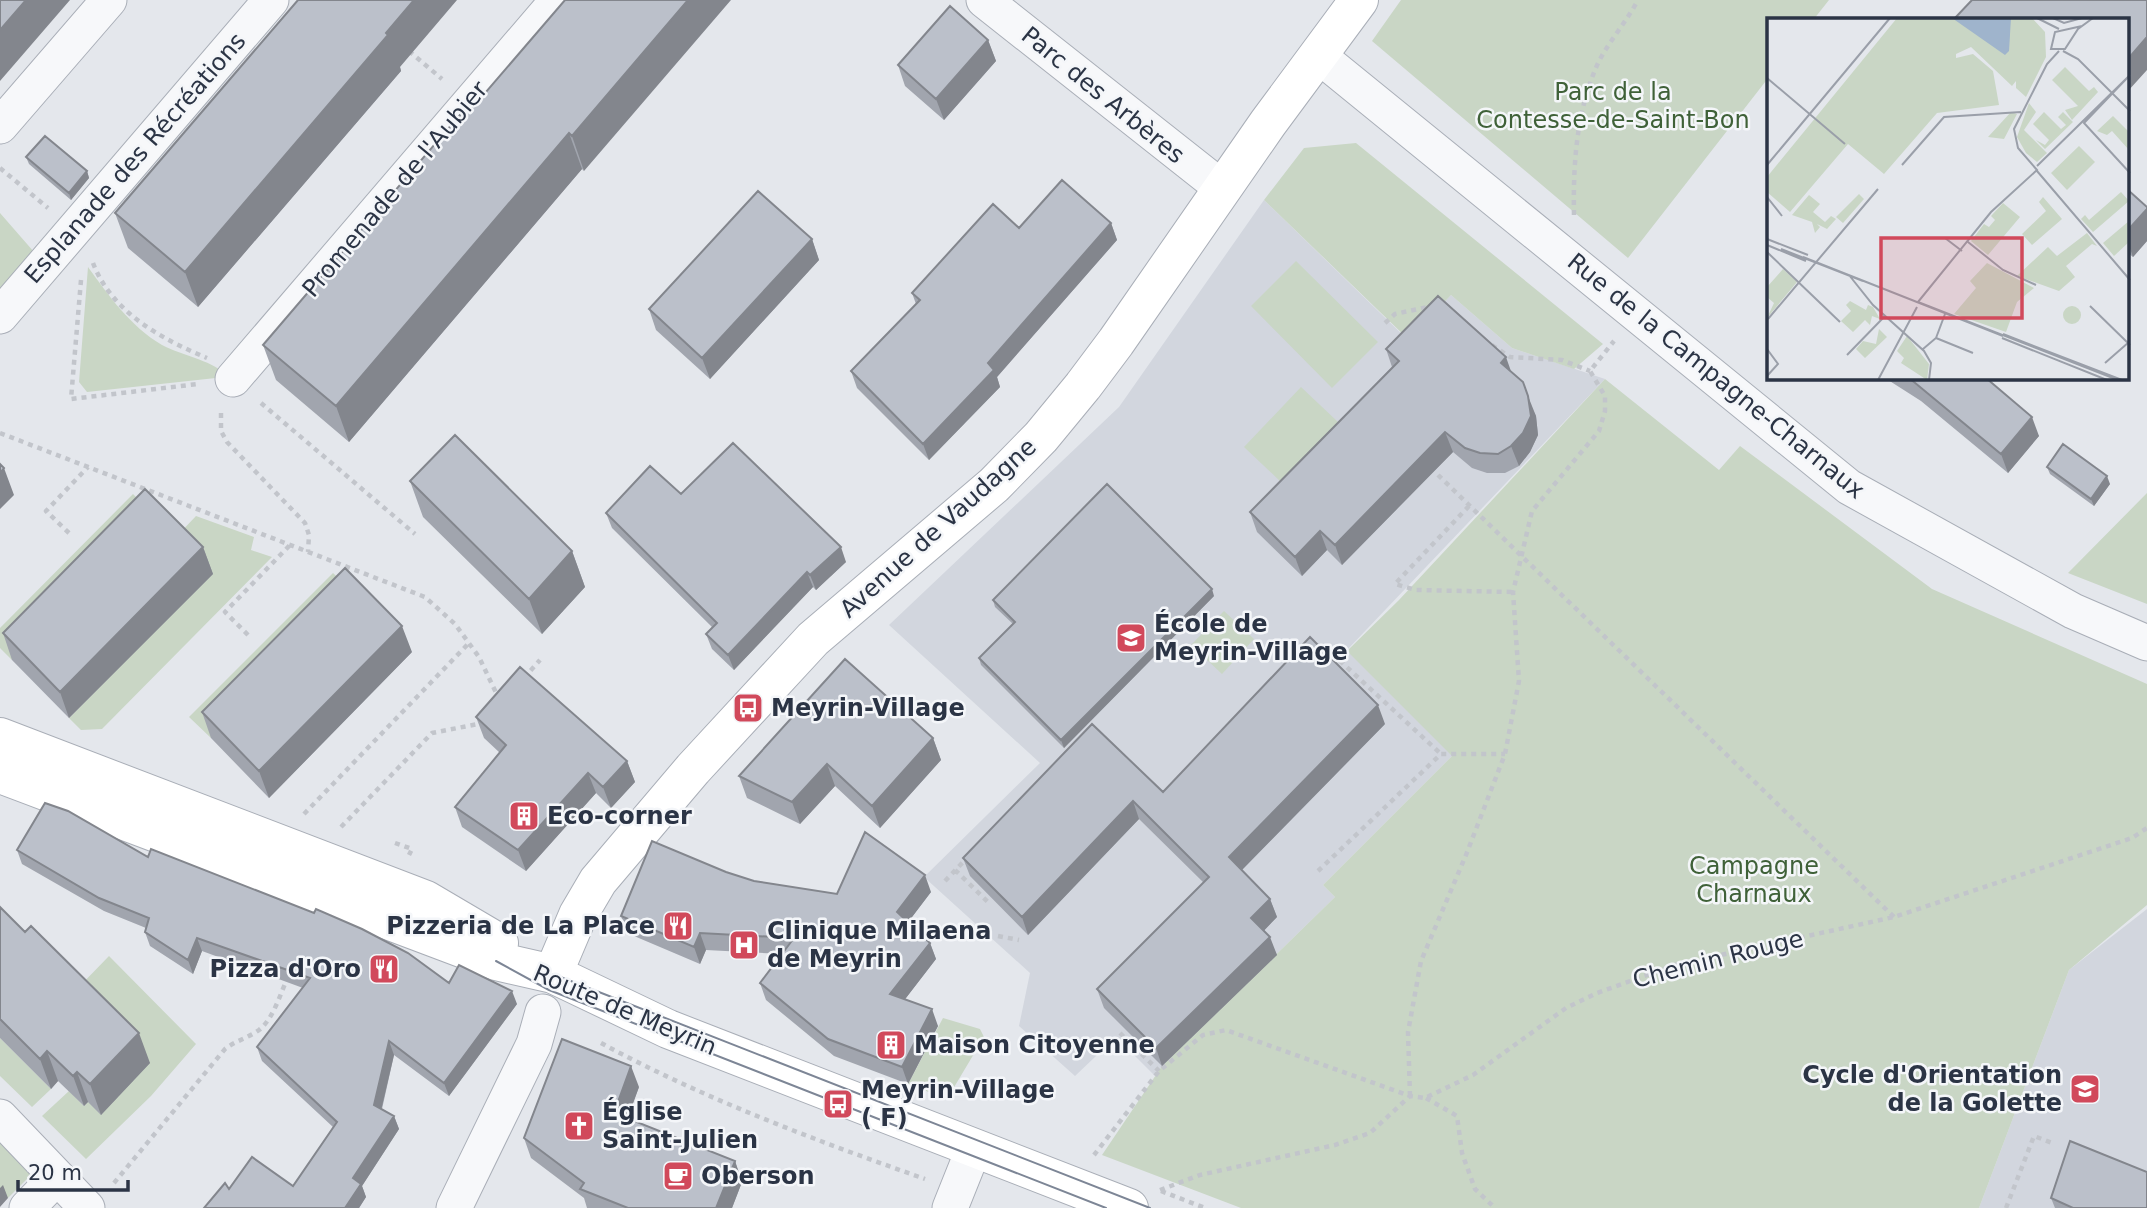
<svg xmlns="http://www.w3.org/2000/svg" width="2147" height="1208" viewBox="0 0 2147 1208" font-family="'DejaVu Sans',sans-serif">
  <rect width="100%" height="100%" fill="#e4e7ec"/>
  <path fill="#d2d6de" d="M1264,200L1408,340L1451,295L1512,348L1605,379L1347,650L1453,755L1323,885L1335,897L1162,1066L1155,1076L1116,1037L1075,1076L1019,1026L1030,973L924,877L1040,763L889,625L1119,407Z
    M2147,909V1208H1979L2069,970Z"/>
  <path fill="#c9d6c5" d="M1401,0H1829L1814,19H1769V77L1628,258L1372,41Z
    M1356,143L1603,344L1574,369L1512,348L1451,295L1409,340L1264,200L1304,148Z
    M0,213L34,252L0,298Z
    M1296,261L1378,342L1332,388L1251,306Z
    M88,267C109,296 130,326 162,345C183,356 208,359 226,374L225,377L87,392L79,382Z
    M1605,379L1719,470L1740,446L1932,589L2147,684V905L2069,970L1979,1208H1241L1102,1155L1162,1066L1335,897L1323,885L1452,756L1347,651L1399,600Z
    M1301,387L1338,422L1281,482L1244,447Z
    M2147,493V604L2068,573Z
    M133,494L155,516L12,660L0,648V628Z
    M196,516L254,537L251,550L272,557L102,729L81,730L69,718L118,668L176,537Z
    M333,573L355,594L211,738L189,717Z
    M1224,611L1254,639L1222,674L1191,645Z
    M109,956L196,1044L151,1096L86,1159L42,1116L69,1091L84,1106L88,1102L76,990Z
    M943,1018L980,1029L984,1037L947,1099L908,1084Z
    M0,1038L51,1089L32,1107L0,1076Z
    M0,1135L30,1170L29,1177L8,1198L0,1190Z"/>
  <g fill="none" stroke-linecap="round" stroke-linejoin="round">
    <g stroke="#a9aeb7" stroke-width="37">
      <path id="street" d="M984,0L1222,188
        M1319,56L1849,487L2073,611L2147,643
        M0,126L109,0
        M0,316L271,0
        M233,379L558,0
        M0,1117L87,1208
        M27,1208L57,1177
        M454,1208L534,1044L543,1012
        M950,1208L974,1148"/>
    </g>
    <g stroke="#a9aeb7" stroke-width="40">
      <path id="secondary" d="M0,737L426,900L499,943
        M0,774L496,961L553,974L668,1029L1129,1208
        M553,974L578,915L598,881L693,769L813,639L994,485L1041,437L1083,386L1116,342L1268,123L1359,0"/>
    </g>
    <path stroke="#c2c5cb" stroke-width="4.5" stroke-dasharray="5 5" stroke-linecap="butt" d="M409,51L442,79
      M0,168L48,208
      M1574,215C1573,167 1576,116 1595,70C1604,47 1626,23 1638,0
      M93,263C112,313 162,339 207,358
      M81,280L71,399L198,384
      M1385,323L1395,314L1432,306
      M1492,345L1510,357L1562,360L1590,371
      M261,403L415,534
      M221,413V431L227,442L305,523L309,535L308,552
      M0,433L425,597L455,624L479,657L499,699
      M1438,475L1894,917
      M1469,506L1395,584L1416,590L1513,592
      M69,533L46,511L88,467
      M248,635L225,612L290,545
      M1325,647L1441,754
      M524,678L540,660
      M304,814L469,643
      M341,827L432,733L483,723
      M395,843L412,849L409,855
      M955,870L990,904
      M1318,871L1441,754H1505
      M945,881L966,859
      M998,936L1019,940
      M1120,1033L1159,1071
      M601,1043C704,1099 815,1140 925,1179
      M1410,1096L1408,1032L1421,961L1466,855L1505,754L1519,681L1513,592L1532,511L1599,431L1605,411V396L1590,371L1614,341
      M1426,1098L1457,1116L1462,1153L1475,1189L1495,1208
      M1094,1155L1159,1071L1203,1035L1226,1030L1410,1096L1425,1098L1473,1075L1566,1008L1597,993L1675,965L1894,917L2132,838L2147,828
      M114,1183L225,1049C235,1041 248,1038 259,1030C274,1018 280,994 288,977
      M1160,1190L1200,1175L1335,1145L1370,1133L1410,1096
      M1161,1191L1205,1208
      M2006,1208L2034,1136L2055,1144"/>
    <use href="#street" stroke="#f7f8fa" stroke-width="35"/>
    <use href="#secondary" stroke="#fff" stroke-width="38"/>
    <path stroke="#7d8696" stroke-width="2" d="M496,961L549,990L1106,1208
      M553,974L1150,1208"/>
  </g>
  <path fill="#a1a5ae" d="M565,0L584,171L582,169L349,442L276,380L263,345L474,106Z
    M988,40L996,61L944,120L905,86L898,65Z
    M400,67L401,71L198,307L128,248L115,213Z
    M26,157L87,171L89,178L71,200L29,164Z
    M2128,190L2147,207V241L2133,257L2128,253Z
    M1111,223L1117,240L997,377L1000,387L929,460L857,388L851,371L916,304L912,293L1019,228Z
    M812,239L819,260L710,379L656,330L649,309Z
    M1386,349L1512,373L1536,416L1538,435L1530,452L1519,466L1505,473H1487L1472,468L1453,452L1342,565L1327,550L1302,576L1257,532L1250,512L1392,367Z
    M1885,378H1986L2039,436L2008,473L1921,401Z
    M2047,467L2110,484L2094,506L2050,474Z
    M410,481L572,551L585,587L542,634L423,517Z
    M681,494L846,562L816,590L813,587L734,670L712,649L706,634L712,627L612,528L606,513Z
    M203,547L213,574L69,718L12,660L3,633Z
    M1214,596L1064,748L981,665L979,658L1013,624L995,607L993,600Z
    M412,652L269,798L211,738L202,712Z
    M476,717L627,761L635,782L611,808L596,793L526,871L462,827L455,807L500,753L484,738Z
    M1385,724L1242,870L1270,899L1277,917L1264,930L1277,955L1162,1066L1104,1008L1097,989L1204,883L1139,819L1028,935L970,876L963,858L1163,792Z
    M933,738L941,760L880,828L835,786L800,824L747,798L739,776Z
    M17,850L148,857L449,983L517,1004L449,1096L394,1055L382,1109L394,1116L399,1129L362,1186L366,1197L359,1208H204L229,1189L293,1186L333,1127L262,1061L257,1047L303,988L202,951L193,974L150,946L145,932L146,928L104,911L22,864Z
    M726,872L754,881L837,894L931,892L908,922L930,943L936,959L905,999L938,1026L908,1084L834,1056L766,1000L760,983L782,954L706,950L700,964L627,933L621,916Z
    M0,907L150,1063L101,1115L88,1102L84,1106L58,1081L51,1089L0,1038Z
    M639,1087L627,1118L735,1161L742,1182L732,1208H587L584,1198L531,1158L524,1138Z
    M2051,1198L2147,1208H2055Z"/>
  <path fill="#83868d" d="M26,0H70L0,81V30Z
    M414,0H457L400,67L401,71L198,307L185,272Z
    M688,0H731L584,171L572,136Z
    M2147,37V70L2128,91V59Z
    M988,40L996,61L944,120L936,99Z
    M569,133L582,169L349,442L336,406Z
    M87,171L89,178L71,200L69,193Z
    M2147,209V241L2133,257L2128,243V230Z
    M1111,223L1117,240L997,377L1000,387L929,460L923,444L988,363Z
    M812,239L819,260L710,379L702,358Z
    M1506,357L1513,377L1501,363Z
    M1528,396L1536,416L1538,435L1530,452L1519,466L1511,446Z
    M2032,417L2039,436L2008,473L2001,454Z
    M1445,432L1453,452L1342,565L1335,545Z
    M4,468L14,495L0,509V473Z
    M2107,476L2110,484L2094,506L2091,499Z
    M1320,531L1327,550L1302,576L1295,557Z
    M203,547L213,574L69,718L60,692Z
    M841,547L846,562L816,590L810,575Z
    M572,551L585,587L542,634L529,599Z
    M807,572L813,587L734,670L728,655Z
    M1212,589L1214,596L1064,748L1061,740Z
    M402,626L412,652L269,798L259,771Z
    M1378,705L1385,724L1236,876L1229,857Z
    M933,738L941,760L880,828L872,806Z
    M627,761L635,782L611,808L603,787Z
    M827,764L835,786L800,824L792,802Z
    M588,773L596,793L526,871L518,850Z
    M1133,801L1139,819L1028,935L1022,917Z
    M925,875L931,892L903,929L897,912Z
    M1270,899L1277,917L1258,937L1251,918Z
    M700,933L706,950L700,964L694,947Z
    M1270,937L1277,955L1162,1066L1156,1048Z
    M197,938L202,951L193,974L188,960Z
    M930,943L936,959L896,1011L890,994Z
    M512,991L517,1004L449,1096L444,1083Z
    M932,1009L938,1026L908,1084L902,1067Z
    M139,1033L150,1063L101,1115L90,1084Z
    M389,1041L394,1055L379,1119L374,1105Z
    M47,1051L58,1081L51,1089L40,1059Z
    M631,1066L639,1087L622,1134L614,1113Z
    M77,1072L88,1102L84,1106L73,1076Z
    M394,1116L399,1129L362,1186L366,1197L359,1208H345L353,1178Z
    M735,1161L742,1182L732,1208H716Z
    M3,1185L8,1198L0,1207V1188Z"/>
  <path fill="#bbc0ca" stroke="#83868d" stroke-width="2" d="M0,0H26L0,30Z
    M298,0H414L386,33L388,35L185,272L115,213Z
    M565,0H688L572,136L569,133L336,406L263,345L470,103L474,106Z
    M1972,0H2147V37L2128,59V19H1954Z
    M950,6L988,40L936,99L898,65Z
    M45,136L87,171L69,193L26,157Z
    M1062,180L1111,223L988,363L994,370L923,444L851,371L920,300L912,293L993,204L1019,228Z
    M2128,190L2147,207V209L2128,230Z
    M758,191L812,239L702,358L649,309Z
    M1438,296L1506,357L1501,363L1523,382L1528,396L1531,416L1523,433L1511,446L1498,454L1480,453L1465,448L1445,432L1335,545L1320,531L1295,557L1250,512L1399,361L1386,349Z
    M1908,378H1986L2032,417L2001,454L1914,382Z
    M455,435L572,551L529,599L410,481Z
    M733,443L841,547L810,575L807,572L728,655L706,634L717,623L606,513L650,466L681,494Z
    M2063,444L2107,476L2091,499L2047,467Z
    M0,464L4,468L0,473Z
    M1107,484L1212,589L1061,740L979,658L1015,622L993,600Z
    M145,489L203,547L60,692L3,633Z
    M345,568L402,626L259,771L202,712Z
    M1310,637L1378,705L1229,857L1270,899L1251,918L1270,937L1156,1048L1097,989L1209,877L1133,801L1022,917L963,858L1092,724L1163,792Z
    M845,659L933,738L872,806L827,764L792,802L739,776Z
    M520,667L627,761L603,787L588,773L518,850L455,807L506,745L476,717Z
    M45,803L68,811L148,857L151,849L314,913L316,909L362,929L408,953L449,983L459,965L512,991L444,1083L389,1041L374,1105L394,1116L353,1178L361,1184L345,1208H204L225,1183L229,1189L252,1157L293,1186L337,1122L257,1047L310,978L197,938L188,960L145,932L149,918L99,898L17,850Z
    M865,832L925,875L897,912L930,943L890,994L932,1009L902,1067L828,1039L760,983L794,938L700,933L694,947L621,916L652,841L726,872L754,881L837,894Z
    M0,907L25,932L31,926L139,1033L90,1084L77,1072L73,1076L47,1051L40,1059L0,1019Z
    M562,1039L631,1066L614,1113L735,1161L716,1208H628L580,1189L584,1183L524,1138Z
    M2070,1141L2147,1172V1208H2073L2051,1198Z"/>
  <defs>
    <g id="school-square" transform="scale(1.575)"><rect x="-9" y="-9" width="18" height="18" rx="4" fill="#d1495b" stroke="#f4f6f9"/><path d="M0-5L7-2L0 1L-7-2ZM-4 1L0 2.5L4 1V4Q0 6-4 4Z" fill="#fff"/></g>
    <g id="bus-square" transform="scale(1.575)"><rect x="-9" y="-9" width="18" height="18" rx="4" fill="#d1495b" stroke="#f4f6f9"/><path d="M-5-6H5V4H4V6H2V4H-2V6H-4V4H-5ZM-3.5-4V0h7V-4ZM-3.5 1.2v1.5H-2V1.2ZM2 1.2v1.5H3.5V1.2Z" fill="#fff"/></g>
    <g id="building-square" transform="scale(1.575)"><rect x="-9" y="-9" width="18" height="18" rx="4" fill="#d1495b" stroke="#f4f6f9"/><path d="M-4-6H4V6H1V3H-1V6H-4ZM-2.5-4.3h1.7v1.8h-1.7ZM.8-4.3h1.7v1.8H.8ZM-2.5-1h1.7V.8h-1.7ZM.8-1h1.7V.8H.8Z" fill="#fff"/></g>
    <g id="restaurant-square" transform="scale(1.575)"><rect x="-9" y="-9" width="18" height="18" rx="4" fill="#d1495b" stroke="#f4f6f9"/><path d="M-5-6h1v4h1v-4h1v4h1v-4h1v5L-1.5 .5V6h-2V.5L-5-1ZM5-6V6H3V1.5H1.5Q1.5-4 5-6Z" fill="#fff"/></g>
    <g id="hospital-square" transform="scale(1.575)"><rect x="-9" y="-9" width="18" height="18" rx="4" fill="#d1495b" stroke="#f4f6f9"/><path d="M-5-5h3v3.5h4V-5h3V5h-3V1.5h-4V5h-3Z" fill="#fff"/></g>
    <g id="church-square" transform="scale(1.575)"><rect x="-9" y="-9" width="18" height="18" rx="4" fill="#d1495b" stroke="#f4f6f9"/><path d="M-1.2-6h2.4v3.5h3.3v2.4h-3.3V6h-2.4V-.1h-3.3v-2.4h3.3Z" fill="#fff"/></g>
    <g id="cafe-square" transform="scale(1.575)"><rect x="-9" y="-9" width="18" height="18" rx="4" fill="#d1495b" stroke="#f4f6f9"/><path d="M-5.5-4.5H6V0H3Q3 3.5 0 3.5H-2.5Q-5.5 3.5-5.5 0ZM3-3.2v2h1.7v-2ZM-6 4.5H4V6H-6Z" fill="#fff"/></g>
  </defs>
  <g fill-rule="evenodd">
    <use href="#school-square" x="1131" y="638"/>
    <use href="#bus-square" x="748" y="708"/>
    <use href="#building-square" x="524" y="816"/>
    <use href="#restaurant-square" x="678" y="926"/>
    <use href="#hospital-square" x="744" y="945"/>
    <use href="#restaurant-square" x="384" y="969"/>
    <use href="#building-square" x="891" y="1045"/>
    <use href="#school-square" x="2085" y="1089"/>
    <use href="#bus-square" x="838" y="1104"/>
    <use href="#church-square" x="579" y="1126"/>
    <use href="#cafe-square" x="678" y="1176"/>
  </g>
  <g text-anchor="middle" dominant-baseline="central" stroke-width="5" stroke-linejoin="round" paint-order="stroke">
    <g font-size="24" fill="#3f6138" stroke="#f4f6f9">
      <text x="1613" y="92">Parc de la<tspan x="1613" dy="28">Contesse-de-Saint-Bon</tspan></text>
      <text x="1754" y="866">Campagne<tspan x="1754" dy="28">Charnaux</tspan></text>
    </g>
    <g font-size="24" fill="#2b3445" stroke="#f4f6f9">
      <text transform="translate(1103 95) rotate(39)">Parc des Arbères</text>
      <text transform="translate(135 158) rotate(-49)">Esplanade des Récréations</text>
      <text transform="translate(395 189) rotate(-50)">Promenade de l'Aubier</text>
      <text transform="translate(1716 376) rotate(39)">Rue de la Campagne-Charnaux</text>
      <text transform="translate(938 528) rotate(-42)">Avenue de Vaudagne</text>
      <text transform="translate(1718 959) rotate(-14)">Chemin Rouge</text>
      <text transform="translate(625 1010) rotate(23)">Route de Meyrin</text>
    </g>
    <g font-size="24" font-weight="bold" fill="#2b3445" stroke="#f4f6f9" text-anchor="start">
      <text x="1154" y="624">École de<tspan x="1154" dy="28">Meyrin-Village</tspan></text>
      <text x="771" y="708">Meyrin-Village</text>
      <text x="547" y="816">Eco-corner</text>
      <text x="655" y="926" text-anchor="end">Pizzeria de La Place</text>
      <text x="767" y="931">Clinique Milaena<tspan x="767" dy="28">de Meyrin</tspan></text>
      <text x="361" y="969" text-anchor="end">Pizza d'Oro</text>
      <text x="914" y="1045">Maison Citoyenne</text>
      <text x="2062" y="1075" text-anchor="end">Cycle d'Orientation<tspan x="2062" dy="28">de la Golette</tspan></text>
      <text x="861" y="1090">Meyrin-Village<tspan x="861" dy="28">( F)</tspan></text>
      <text x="602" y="1112">Église<tspan x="602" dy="28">Saint-Julien</tspan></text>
      <text x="701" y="1176">Oberson</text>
    </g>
  </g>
  <g transform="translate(1767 18)">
    <rect width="362" height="362" fill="#e4e7ec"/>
    <path d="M130,0H265L278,14L279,39L259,79L249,70V63L245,68L204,29L189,36V40L206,36L226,53L232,87L170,95L117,156L81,126L23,194L0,174V159ZM298,49L322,73L327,69L331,74L305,102L298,92L311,88L285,62ZM262,85L269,94L257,112L280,135L270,144L259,135L250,119ZM244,94L250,96L237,121L221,119ZM277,94L294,111L299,107L291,99L296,94L306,104L278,131L269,122L278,127L282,122L266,106ZM346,98L362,114V132L345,113L340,117L330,113ZM312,128L328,144L300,172L284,155ZM354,174L362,183L326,214L314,201L318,197L322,202ZM92,176L97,181L76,205L69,199ZM42,177L53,186L46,194L58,204L64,198L69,201L60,211L50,206L53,209L48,215L45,204L48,205L25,197ZM276,179L295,201L265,227L255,216L279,193L272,184ZM236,185L253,199L221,237L204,223L217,206L222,209L228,202L224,198ZM362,203V224L347,238L336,225ZM320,215L330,228L325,226L299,248L308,259L292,273L250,258L281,229L290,238ZM220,245L267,270L250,284L239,314L187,296L209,270L203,263ZM16,251L30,264L0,300L7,285L0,279V269ZM83,283L99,292L101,287L106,289L113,301L105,298L103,307L98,302L86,314L74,303L84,293L79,287ZM296 297a9 9 0 1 1 18 0a9 9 0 1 1-18 0ZM112,311L120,319L98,340L89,331L96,323L109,326ZM140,318L162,346L160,362L134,345L137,340L130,333Z" fill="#c9d6c5"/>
    <path d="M185,0H244L242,33L238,37Z" fill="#9fb4cc"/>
    <path fill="none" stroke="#9a9fa9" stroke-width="2" d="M270,0L292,11M286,0L297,5L315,0M315,8L288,14L284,31H298L311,11L326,0M296,33L311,41L363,93M363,57L317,105L363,155M0,60L78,126M0,147L123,0M135,147L177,99L254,94M270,148L363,57M270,153L363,262M0,179L15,198M178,220L195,233M0,221L41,237M201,224L236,252L269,267M0,227L39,243M14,231L96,263M0,234L73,304M36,239L236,318M82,257L106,287L157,333L164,345L162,362M151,284L224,194L270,152L251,130L247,111L280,46L292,33M151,284L351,362M323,288L363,327M1,301L111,171M236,316L355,362M169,320L206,335M235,320L340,362M0,331L11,346L0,358M156,331L169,320L178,296M80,337L118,298M338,345L362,324M111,362L150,289"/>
    <path fill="#d1495b" fill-opacity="0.15" stroke="#d1495b" stroke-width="3.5" d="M114,220H255V300H114Z"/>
    <rect width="362" height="362" fill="none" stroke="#2b3445" stroke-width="3.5"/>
  </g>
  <path d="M18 1180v10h110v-10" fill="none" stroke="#2b3445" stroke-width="3.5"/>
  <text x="28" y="1180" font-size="21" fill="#2b3445" stroke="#f4f6f9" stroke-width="5" paint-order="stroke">20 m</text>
</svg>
